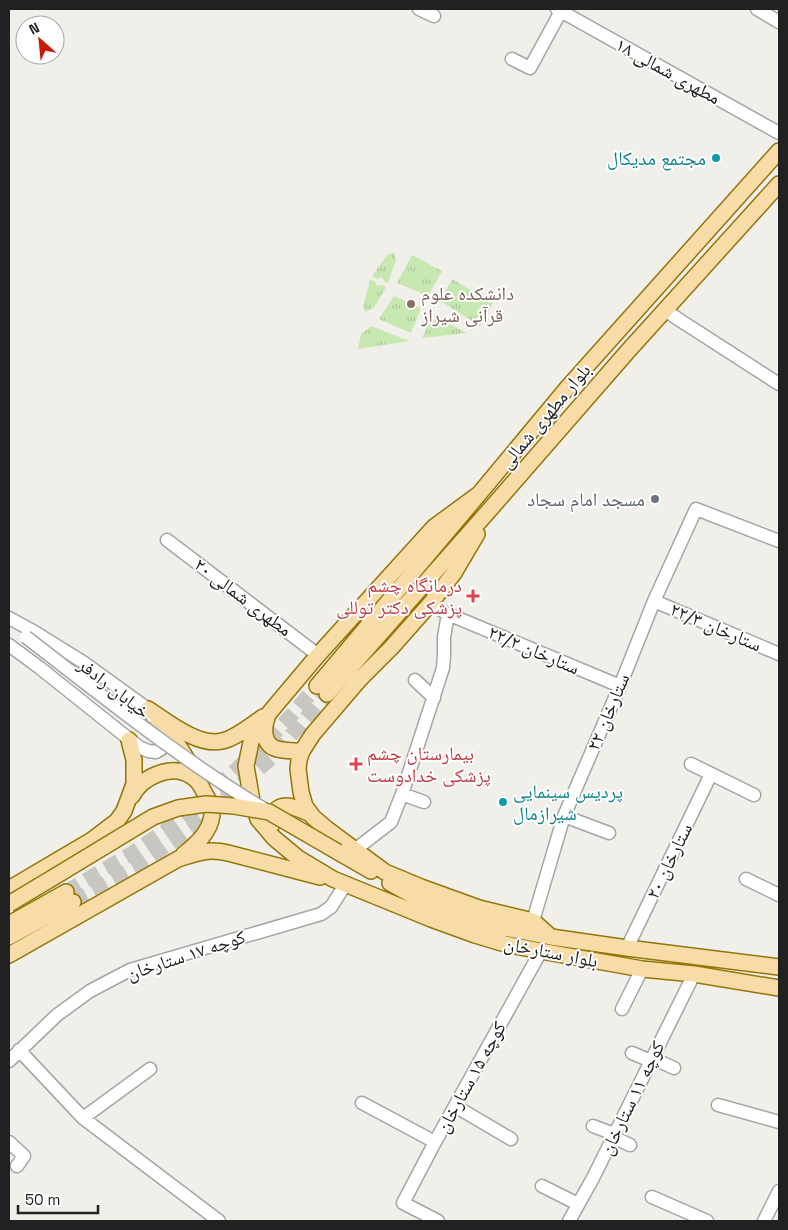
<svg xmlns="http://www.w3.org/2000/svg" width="788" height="1230" viewBox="0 0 788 1230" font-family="'Space Grotesk','Noto Naskh Arabic',sans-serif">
  <defs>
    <pattern id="grass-tufts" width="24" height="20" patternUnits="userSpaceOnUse" patternTransform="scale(1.25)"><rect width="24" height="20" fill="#c8e8b2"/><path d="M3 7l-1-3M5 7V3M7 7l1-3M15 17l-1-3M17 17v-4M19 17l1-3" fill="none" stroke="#acc799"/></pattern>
  </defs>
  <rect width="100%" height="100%" fill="#f1efe9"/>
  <path fill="url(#grass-tufts)" d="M394,252L396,260L388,283L385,282L382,277L377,279L372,276L387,255Z
    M412,255L442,271L428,296L397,283Z
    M452,279L493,303L480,326L440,301Z
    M370,280L375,281L377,286L382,285L386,287L374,308L365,312L363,306Z
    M394,296L421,308L411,333L379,319Z
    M439,318L467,333L422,338L430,321Z
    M371,326L409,341L358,349L361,334Z"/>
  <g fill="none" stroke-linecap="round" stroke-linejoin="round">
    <path stroke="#c7c6c1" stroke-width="15" stroke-dasharray="15 8" stroke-linecap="butt" d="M66,892L131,854L181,820L260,748L290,717L317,686
      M73,902L136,867L195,826L271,758L327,694"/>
    <g stroke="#a5a5a5" stroke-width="15">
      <path id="minor" d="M419,9L434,16
        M557,9L779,133
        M757,9L779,22
        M512,59L530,68L561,11
        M665,310L678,319L779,384
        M167,540L318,655
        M654,601L779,654
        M430,604L448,614L620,686
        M9,618L33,631L83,662L148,709L153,717
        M9,645L40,668L139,747L148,751L156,752C165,748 167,743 164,734
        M415,680L434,698
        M691,764L754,795
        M402,794L424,802
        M564,816L609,833
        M356,849L391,822L402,794L443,668L444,655V637L448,614
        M746,879L779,895
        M533,921L564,816L620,686L654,601L696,509L779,541
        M627,948L711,774
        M622,1009L642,969
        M19,1050L83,1118L219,1221
        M632,1053L651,1061
        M652,1058L674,1068
        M9,1061L57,1015L90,991L130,970L321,914L331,907L345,885
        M362,1103L435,1142
        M718,1105L779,1122
        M455,1106L511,1139
        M83,1118L150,1069
        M593,1126L614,1134
        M613,1137L630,1145
        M9,1142L24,1156L17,1166
        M542,1186L578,1204
        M652,1197L707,1221
        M438,1221L403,1203L435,1142L541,951
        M569,1221L593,1178L694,974
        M764,1221L779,1191"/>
    </g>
    <g stroke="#967408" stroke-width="18">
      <path id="major" d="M479,494L434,527L318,655L270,712L254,735L251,742L246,766L252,801L258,819L274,838L298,858L333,879L431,919L475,935L505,944L541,951L642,969L694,974L779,988
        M477,534L454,573L430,604L391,648L360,679L313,734L302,751L299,760L298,769L301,792L305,806L313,817L327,829L385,872L421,887L479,908L533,921L551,937
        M317,686L479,494L568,387L779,151
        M327,694L493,506L628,351L779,184
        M148,709C167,721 198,747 222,741C234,739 252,725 263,717
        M267,718C263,729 263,745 277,749C285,751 294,751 302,751
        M158,721L178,745L188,761
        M132,796C142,777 171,763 191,776C198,780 202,787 205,794C209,801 213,807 212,815C210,833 195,845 183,855
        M271,826C269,820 270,815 275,811C285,800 300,810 311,814
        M338,852L371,871
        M390,883L421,900L460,915L494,926L551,937L627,948L779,967
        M9,889L92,840L117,821L124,811L134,784V760L129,740
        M9,924L66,892
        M9,937L73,902
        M9,955L178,859C197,853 208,848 228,853L320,877"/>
    </g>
    <use href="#minor" stroke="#fff" stroke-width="12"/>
    <use href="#major" stroke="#f7dca8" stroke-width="15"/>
    <g stroke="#a5a5a5" stroke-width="15" stroke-linecap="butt">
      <path id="minor-bridge" d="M26,637C104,697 180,759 264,809"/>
    </g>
    <g stroke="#967408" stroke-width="18" stroke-linecap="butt">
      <path id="major-bridge" d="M9,904L59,874L153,817L178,808L206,804L234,806L269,812L338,852"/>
    </g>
    <use href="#minor-bridge" stroke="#fff" stroke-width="12"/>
    <use href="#major-bridge" stroke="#f7dca8" stroke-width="15"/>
  </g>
  <g fill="#0f9aa8" stroke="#fff" stroke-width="2">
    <circle cx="716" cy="158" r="5"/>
    <circle cx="503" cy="802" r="5"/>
  </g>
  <circle fill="#8d6e63" stroke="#fff" stroke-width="2" cx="411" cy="304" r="5"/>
  <circle fill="#6b7280" stroke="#fff" stroke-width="2" cx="655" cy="499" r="5"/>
  <g fill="#e0444e" stroke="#fff" stroke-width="2">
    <path d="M470.5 588.5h5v5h5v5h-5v5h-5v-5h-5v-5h5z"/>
    <path d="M353.5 756.5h5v5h5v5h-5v5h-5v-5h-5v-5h5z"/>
  </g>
  <g text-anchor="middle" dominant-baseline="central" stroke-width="4" stroke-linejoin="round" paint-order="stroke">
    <g font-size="19" fill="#212121" stroke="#fff">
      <text transform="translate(668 71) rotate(29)">۱۸ مطهری شمالی</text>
      <text transform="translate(545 416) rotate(-50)">بلوار مطهرى شمالى</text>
      <text transform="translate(243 597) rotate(37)">۲۰ مطهری شمالی</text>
      <text transform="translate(716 627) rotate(23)">۲۲/۳ ستارخان</text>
      <text transform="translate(534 650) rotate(23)">۲۲/۲ ستارخان</text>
      <text transform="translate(114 688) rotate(38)">خیابان رادفر</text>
      <text transform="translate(608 712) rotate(-67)">۲۲ ستارخان</text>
      <text transform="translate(669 861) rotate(-64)">۲۰ ستارخان</text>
      <text transform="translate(551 952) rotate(11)">بلوار ستارخان</text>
      <text transform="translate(186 955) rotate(-18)">کوچه ۱۷ ستارخان</text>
      <text transform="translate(471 1077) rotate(-61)">کوچه ۱۵ ستارخان</text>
      <text transform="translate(632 1098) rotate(-64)">کوچه ۱۱ ستارخان</text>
    </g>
    <g font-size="19" fill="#0d838f" stroke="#fff" text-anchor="end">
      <text x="706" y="158">مجتمع مدیکال</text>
      <text x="513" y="791" text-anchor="start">پردیس سینمایی<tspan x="513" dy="22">شیرازمال</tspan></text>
    </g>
    <g font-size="19" fill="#785e54" stroke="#fff" text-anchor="start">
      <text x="421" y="293">دانشکده علوم<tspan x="421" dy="22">قرآنی شیراز</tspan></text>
    </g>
    <g font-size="19" fill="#5b616d" stroke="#fff" text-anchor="end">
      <text x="645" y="499">مسجد امام سجاد</text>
    </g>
    <g font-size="19" fill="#be3a42" stroke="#fff" text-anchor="end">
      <text x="462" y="585">درمانگاه چشم<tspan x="462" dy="22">پزشكی دكتر توللی</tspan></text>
      <text x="367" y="753" text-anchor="start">بیمارستان چشم<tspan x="367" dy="22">پزشکی خدادوست</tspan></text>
    </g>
  </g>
  <rect width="788" height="1230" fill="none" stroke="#212121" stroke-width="20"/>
  <g transform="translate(40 40) rotate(333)"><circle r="24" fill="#ffffff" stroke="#a6a6a6"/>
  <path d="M0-4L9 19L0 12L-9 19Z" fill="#c71c0b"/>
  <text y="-8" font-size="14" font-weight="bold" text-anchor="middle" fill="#212121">N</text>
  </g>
  <path d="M18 1205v8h80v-8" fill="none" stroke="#212121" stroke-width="2.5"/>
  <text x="25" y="1205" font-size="15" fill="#212121" stroke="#ffffff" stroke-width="4" paint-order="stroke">50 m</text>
</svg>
